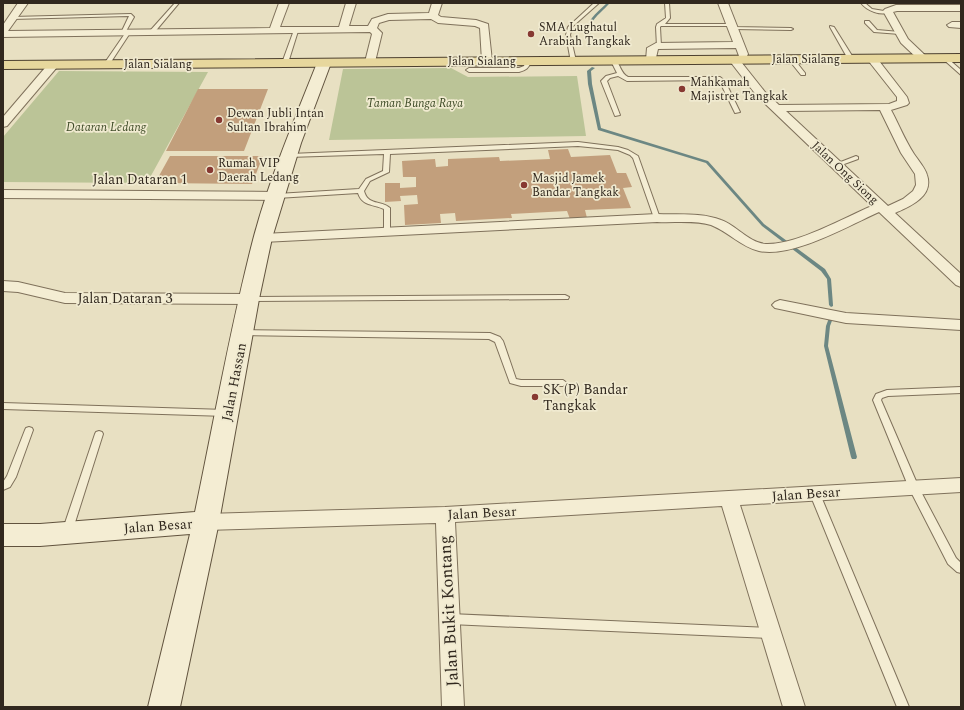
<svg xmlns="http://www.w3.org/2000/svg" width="964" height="710" viewBox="0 0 964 710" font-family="Spectral,serif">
  <rect width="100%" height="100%" fill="#e8e0c2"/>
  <path fill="#bbc497" d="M451,68L468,77L577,76L586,136L329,140L343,69Z
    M59,71L208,72L147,183L3,182V137Z"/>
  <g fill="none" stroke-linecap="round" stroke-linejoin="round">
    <path fill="#6c8783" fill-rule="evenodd" d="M607,3H610C593,21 588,19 591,46L588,47C583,23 591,18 607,3Z
      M592,67L595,68L591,71L592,84L601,128L708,161L764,224L825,269L831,279L833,305V306L831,307L829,305L827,279L821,271L762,226L706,163L598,130L588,84L587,71Z
      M831,316L833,318L830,326L828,346L857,457L856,459H852L851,457L824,346L826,326L829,318Z"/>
  </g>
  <path fill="#c29f7c" d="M198,89H268L244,151H166Z
    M568,149L571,157L610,155L617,173H626L632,187L623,188L631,208L585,210L587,218L570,219L567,211L511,214L512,218L456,221L455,213L440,214L441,223L405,225L404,205L418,204L417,195L400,196L401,201L385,202V183H400V188L416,187V177H403L402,161L435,159L436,167L448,166V159L499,157L500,161L550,159L548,150Z
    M170,156H263L252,184L155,183Z"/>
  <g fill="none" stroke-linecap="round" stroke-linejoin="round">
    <g stroke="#7f715b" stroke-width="2">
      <path id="lane" d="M175,3H179L153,34H149V32Z
        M594,3H599L572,27L570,35L576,61L571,62L566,35L568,27Z
        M665,3H669L670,18L665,24H731L733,25L731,26H661L660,27L661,46L657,47L656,27L657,24L666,18Z
        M861,3H865L872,9L890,12C881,16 867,11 861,3Z
        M131,14L134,17L125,33L123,34L121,33L129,16L12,19L10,18L12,17Z
        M865,21H869L877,30L900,32L902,33L900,34L874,32L865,23Z
        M830,26L834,27L854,59L853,60L848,59L830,27Z
        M731,27L791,28L793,29L791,30L733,29L731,28Z
        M294,30L298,31L288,63L283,64L282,63Z
        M126,32L130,33L109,65H105L104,64Z
        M945,56L961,70V75L943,59L942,58Z
        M789,58H793L805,73V75H801L789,60Z
        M614,59C621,64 620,73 628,77H720L725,81L740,112L735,113L720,82L717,80L627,81L618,76L610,78L607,81L620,115L615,116L601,81L606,76L617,73L611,61Z
        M526,60L531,61C529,68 526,70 519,72H469L466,70L469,68H519L524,66Z
        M578,142L618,147L628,150L638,156L660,218L659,219L657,220L654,218L633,158L630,155L618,150L578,146L390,154L389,172L370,181L364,191C368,206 381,200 390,208V231L387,233L384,231V209C373,204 362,206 358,193L277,198L274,196L277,194L359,189L366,179L383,171L384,154L288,157L287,156L290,154Z
        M856,156L858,157V159L836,167L833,165Z
        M565,295L569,297L568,299L250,301L246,299L250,297Z
        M243,330L490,333L500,337L503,341L516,379L521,380H563L567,383L563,386H521L510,383L495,342L489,339L240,335L239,333Z
        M961,387V393L888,396L882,398L881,400L919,488L956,558L961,563V573L957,572L948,564L909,488L873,400L876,394L887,390Z
        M3,403L226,410L229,411L230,413L229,415L226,416L3,409Z
        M29,427L32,428L33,430L16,477L10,487L3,490V482L7,476L25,430L26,428Z
        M99,431L102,432L103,434L72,532L70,535L67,536L64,535L62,532L95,434L96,432Z
        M815,490L818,491L820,494L909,707H897L810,494L812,491Z
        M450,614L770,628L774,630L775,633L774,636L770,638L450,624L446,622L445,619L446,616Z"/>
    </g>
    <g stroke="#7f715b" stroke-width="2">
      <path id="street" d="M18,3H28L8,31L270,28L279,3H289L280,27H339L346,3H356L349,26H368L372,19L388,14L429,13L432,3H442L438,15L441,17L476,20L488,24L492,61L487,64L482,61L480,28L475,26L438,23L431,19L389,20L379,23L377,28L382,33L375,62L370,65L365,62L372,34L370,32L3,37V25Z
        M718,3H728L748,54L747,56H739L736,48L658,49L655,62H647L646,60L647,48L656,43L733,42Z
        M896,5H961V11H897L893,12L908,39L928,58L923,61L919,60L901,43L883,11L885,9Z
        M952,22H961V28L949,27L947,25Z
        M872,56L876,57L907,97L909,103L907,105L891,110C899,125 905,140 914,154C918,160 925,168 927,175C934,196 911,206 895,213L961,274V287L956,285L879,212C848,226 793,258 759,251C741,247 729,232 711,225C695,220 674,223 657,222L263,242L258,241L256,238L258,235L263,234L657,214C678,215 701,212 721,220C736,225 749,243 766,244C797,245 843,218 872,206L757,96L729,60L730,58H738L765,92L779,105L889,104L897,101V97L867,59ZM880,110L901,153L915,174L916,185L913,191L903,199L888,206L786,111Z
        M54,61L59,64L58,66L7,126L3,127V117L50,62Z
        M3,190L277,192L282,193L283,196L282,199L277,200L3,198Z
        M3,281L18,282L65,293L249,294L254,296L256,299L254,302L249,304L65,303L18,292L3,291Z
        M780,300L846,313L961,320V330L846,323L775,308L772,305L775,302Z
        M961,478V492L740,505L805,707H783L722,506L455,522L464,707H442L436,523L206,530L199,528L196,522L199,516L206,514L445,507Z"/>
    </g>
    <g stroke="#61533e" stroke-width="2">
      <path id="secondary" d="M324,59L329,60L331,63L301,143L272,238L259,299L219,522L180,707H148L190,534L40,546H3V524H40L195,512C214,421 230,329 253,240C269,179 294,121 317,63L319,60Z"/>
    </g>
    <g stroke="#4d402f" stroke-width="2">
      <path id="primary" d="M961,54V62L3,69V61Z"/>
    </g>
    <use href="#lane" fill="#f4edd3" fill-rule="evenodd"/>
    <use href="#street" fill="#f4edd3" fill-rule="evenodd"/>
    <use href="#secondary" fill="#f4edd3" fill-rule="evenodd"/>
    <use href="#primary" fill="#e7d79d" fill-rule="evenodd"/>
  </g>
  <g fill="#873932" stroke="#f0ead0" stroke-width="1.5">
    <circle cx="531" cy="34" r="4"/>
    <circle cx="682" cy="89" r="4"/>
    <circle cx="219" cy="120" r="4"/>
    <circle cx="210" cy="170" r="4"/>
    <circle cx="524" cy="185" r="4"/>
    <circle cx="535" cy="397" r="4"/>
  </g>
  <g text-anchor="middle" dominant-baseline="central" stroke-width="3.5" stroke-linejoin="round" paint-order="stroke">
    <g font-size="12" fill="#31281e" stroke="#f0ead0" text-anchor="start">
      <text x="539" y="27">SMA Lughatul<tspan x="539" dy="14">Arabiah Tangkak</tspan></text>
      <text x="690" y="82">Mahkamah<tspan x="690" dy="14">Majistret Tangkak</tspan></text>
      <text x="227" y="113">Dewan Jubli Intan<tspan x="227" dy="14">Sultan Ibrahim</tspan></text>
      <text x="218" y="163">Rumah VIP<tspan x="218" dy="14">Daerah Ledang</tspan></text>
      <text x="532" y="178">Masjid Jamek<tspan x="532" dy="14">Bandar Tangkak</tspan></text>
    </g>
    <g font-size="12" fill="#31281e" stroke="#f0ead0">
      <text x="806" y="59">Jalan Sialang</text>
      <text x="482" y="61">Jalan Sialang</text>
      <text x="158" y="64">Jalan Sialang</text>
      <text transform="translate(845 173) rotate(43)">Jalan Ong Siong</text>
    </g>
    <g font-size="12" font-style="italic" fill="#3e4b27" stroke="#f0ead0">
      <text x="415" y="103">Taman Bunga Raya</text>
      <text x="106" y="127">Dataran Ledang</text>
    </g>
    <g font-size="14" fill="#31281e" stroke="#f0ead0">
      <text x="140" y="179">Jalan Dataran 1</text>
      <text x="125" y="298">Jalan Dataran 3</text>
      <text transform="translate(234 382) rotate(-79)">Jalan Hassan</text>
      <text transform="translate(806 494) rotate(-4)">Jalan Besar</text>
      <text transform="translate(482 513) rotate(-3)">Jalan Besar</text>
      <text transform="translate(158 526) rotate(-4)">Jalan Besar</text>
    </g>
    <g font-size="14" fill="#31281e" stroke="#f0ead0" text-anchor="start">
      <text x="543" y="389">SK (P) Bandar<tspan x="543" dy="16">Tangkak</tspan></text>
    </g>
    <g font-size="17" fill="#31281e" stroke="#f0ead0">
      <text transform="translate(449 611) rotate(-93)">Jalan Bukit Kontang</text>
    </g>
  </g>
  <rect width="964" height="710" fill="none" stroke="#31281e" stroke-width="8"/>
</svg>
